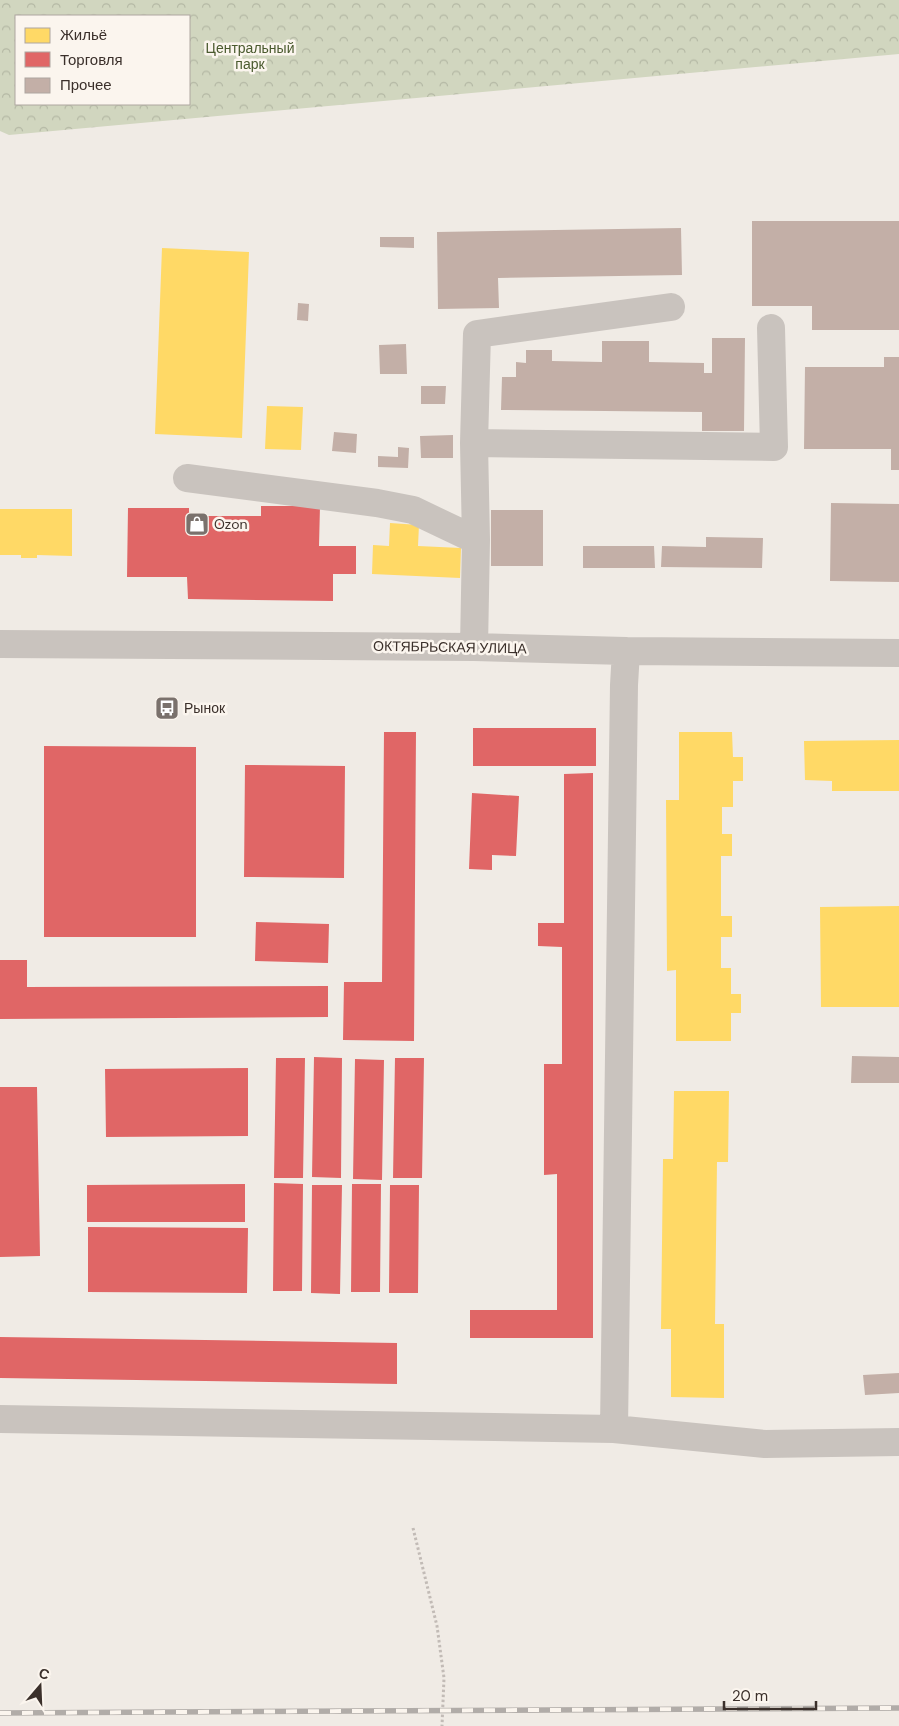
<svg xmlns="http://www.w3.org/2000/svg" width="899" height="1726" viewBox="0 0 899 1726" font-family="'DM Sans',sans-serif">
  <defs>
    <pattern id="park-crowns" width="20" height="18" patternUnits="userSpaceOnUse" patternTransform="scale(1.25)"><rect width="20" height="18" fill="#d1d6bf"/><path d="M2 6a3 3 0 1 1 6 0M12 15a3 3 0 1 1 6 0" fill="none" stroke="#b4b8a4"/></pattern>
  </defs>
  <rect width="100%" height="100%" fill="#f0ebe5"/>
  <path fill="url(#park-crowns)" fill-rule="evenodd" d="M0,0H899V54L9,135L0,131ZM16,16H189V104H16Z"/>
  <path fill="#ffd966" d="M162,248L249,252L242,438L155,434Z
    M267,406L303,407L301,450L265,449Z
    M0,509H72V556L37,555V558H21V555H0Z
    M390,523L419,525L418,546L461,548L460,578L372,574L373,545L389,546Z
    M679,732H732L733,757H743V781H733V807H722V834H732V856H721V916H732V937H721V968H731V994H741V1013H731V1041H676V970L667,971L666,800H679Z
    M899,740V791H832V781L805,780L804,741Z
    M899,906V1007H821L820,907Z
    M674,1091H729L728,1162H717L715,1324H724V1398L671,1397V1329H661L663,1159H673Z"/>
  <path fill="#e06666" d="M261,506H320L319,546H356V574H333V601L188,599L187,577H127L128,508H189V516H261Z
    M473,728H596V766H473Z
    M384,732H416L414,1041L343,1040L344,982H382Z
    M44,746L196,747V937H44Z
    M245,765L345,766L344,878L244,877Z
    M593,773V1338H470V1310H557V1174L544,1175V1064H562V947L538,946V923H564V774Z
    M472,793L519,796L516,856L492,855V870L469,869Z
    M256,922L329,924L328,963L255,961Z
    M0,960H27V987L328,986V1017L0,1019Z
    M314,1057L342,1058L341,1178L312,1177Z
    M276,1058H305L303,1178H274Z
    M395,1058H424L422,1178H393Z
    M355,1059L384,1060L382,1180L353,1179Z
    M248,1068V1136L106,1137L105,1069Z
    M0,1087H37L40,1256L0,1257Z
    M274,1183L303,1184L302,1291H273Z
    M245,1184V1222H87V1185Z
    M352,1184H381L380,1292H351Z
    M312,1185H342L340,1294L311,1293Z
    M390,1185H419L418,1293H389Z
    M88,1227L248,1228L247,1293L88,1292Z
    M0,1337L397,1343V1384L0,1378Z"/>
  <path fill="#c3afa7" d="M752,221H899V330H812V306H752Z
    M681,228L682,275L498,278L499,308L438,309L437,232Z
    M380,237H414V248L380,247Z
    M298,303L309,304L308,321L297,320Z
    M712,338H745L744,431H702V412L501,410L502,377H516V362L526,363V350H552V361L602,362V341H649V362L704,363V373H712Z
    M406,344L407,374H380L379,345Z
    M884,357H899V470H891V449H804L805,367H884Z
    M421,386H446L445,404H421Z
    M334,432L357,434L356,453L332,451Z
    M453,435V458H421L420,436Z
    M398,447L409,448L408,468L378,467V456L398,457Z
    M831,503L899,504V582L830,581Z
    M491,510H543V566H491Z
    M706,537L763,538L762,568L661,567L662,546L706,547Z
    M583,546H654L655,568H583Z
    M852,1056L899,1057V1083H851Z
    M899,1373V1393L865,1395L863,1375Z"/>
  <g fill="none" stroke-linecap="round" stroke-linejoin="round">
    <path stroke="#c2bbb6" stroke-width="3" stroke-dasharray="2.5 2.5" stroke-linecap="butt" d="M413,1528L437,1626L444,1678L442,1726"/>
    <path stroke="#c9c3be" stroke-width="28" d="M474,443L774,447L771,328
      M187,478L377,503L413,510L476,540
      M0,644L474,647L626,651L899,653
      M474,647L476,540L474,443L477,334L671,307
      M0,1419L614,1429L765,1444L899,1442
      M614,1429L624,685L626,651"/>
    <g stroke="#b1aca8" stroke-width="5.5">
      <path id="rail" d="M0,1713L899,1708"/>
    </g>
    <use href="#rail" stroke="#fbf5ee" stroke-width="4" stroke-dasharray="11" stroke-linecap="butt"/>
  </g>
  <defs>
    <g id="shop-square" transform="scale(1.25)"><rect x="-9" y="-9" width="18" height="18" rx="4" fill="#7a716c" stroke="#fbf5ee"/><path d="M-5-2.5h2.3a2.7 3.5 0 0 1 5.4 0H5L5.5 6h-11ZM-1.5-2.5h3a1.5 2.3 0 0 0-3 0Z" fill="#fff"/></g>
    <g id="bus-square" transform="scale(1.25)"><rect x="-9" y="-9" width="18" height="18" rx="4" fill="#7a716c" stroke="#fbf5ee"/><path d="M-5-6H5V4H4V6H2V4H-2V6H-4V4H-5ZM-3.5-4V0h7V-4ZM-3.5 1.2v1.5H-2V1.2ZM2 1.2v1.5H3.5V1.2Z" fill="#fff"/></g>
  </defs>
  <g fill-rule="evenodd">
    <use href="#shop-square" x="197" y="524"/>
    <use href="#bus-square" x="167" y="708"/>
  </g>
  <g text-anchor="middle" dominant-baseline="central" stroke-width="5" stroke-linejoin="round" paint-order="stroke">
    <g font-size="14" fill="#4a5a2e" stroke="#fbf5ee">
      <text x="250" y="48">Центральный<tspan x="250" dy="16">парк</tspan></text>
    </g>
    <g font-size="14" fill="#3b302b" stroke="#fbf5ee" text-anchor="start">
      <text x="214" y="524">Ozon</text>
      <text x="184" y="708">Рынок</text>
    </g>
    <g font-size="14" fill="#3b302b" stroke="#fbf5ee">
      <text transform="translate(450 647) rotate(1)">ОКТЯБРЬСКАЯ УЛИЦА</text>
    </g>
  </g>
  <rect x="15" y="15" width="175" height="90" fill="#fbf5ee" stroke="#aea6a0"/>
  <rect x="25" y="28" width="25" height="15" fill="#ffd966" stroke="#aea6a0"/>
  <text x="60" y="40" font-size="15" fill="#3b302b">Жильё</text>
  <rect x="25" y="52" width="25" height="15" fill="#e06666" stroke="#aea6a0"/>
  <text x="60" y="65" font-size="15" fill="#3b302b">Торговля</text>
  <rect x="25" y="78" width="25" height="15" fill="#c3afa7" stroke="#aea6a0"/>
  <text x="60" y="90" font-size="15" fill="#3b302b">Прочее</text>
  <g transform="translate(40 1686) rotate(19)" stroke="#fbf5ee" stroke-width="4" paint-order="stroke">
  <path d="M0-4L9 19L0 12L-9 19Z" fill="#3b302b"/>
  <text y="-8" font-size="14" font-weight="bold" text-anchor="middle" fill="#3b302b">С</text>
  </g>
  <path d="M724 1701v8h92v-8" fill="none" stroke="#3b302b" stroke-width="2.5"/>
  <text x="732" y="1701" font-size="15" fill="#3b302b" stroke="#fbf5ee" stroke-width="4" paint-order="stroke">20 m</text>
</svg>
